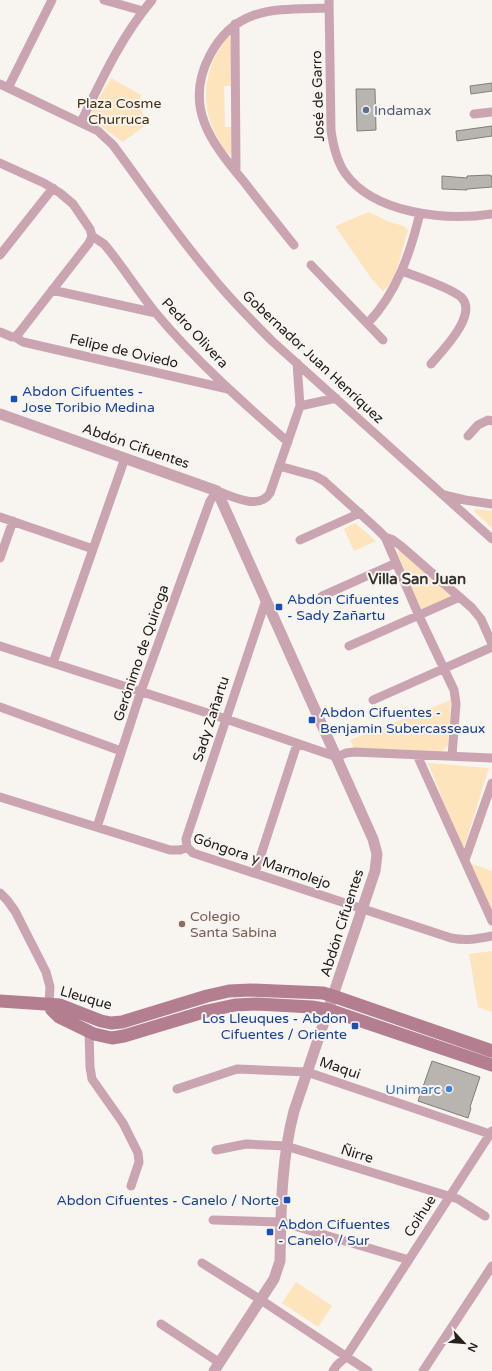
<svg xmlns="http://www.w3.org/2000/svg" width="492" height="1371" viewBox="0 0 492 1371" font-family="'Varela Round',sans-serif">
  <rect width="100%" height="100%" fill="#f8f4ef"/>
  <path fill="#fee4bc" d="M228,37L231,39L232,86H224L225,127H233V154L231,155C225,152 221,143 218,138C198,105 204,66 228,37Z
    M111,78L141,95C139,106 142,114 147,124L123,142C117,138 94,122 92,117C92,115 92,112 92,110Z
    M369,212L389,222L404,226L408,230L394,280L383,291L371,278L335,226Z
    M476,509L492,511V528L475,512L474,511Z
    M355,523L376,541L354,551L344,529Z
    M400,551L452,596L423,609L420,608L397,552Z
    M451,700L448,746L442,751L354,748L350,740Z
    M428,763L489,768L463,851Z
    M469,863L492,871V913Z
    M492,951V1012L478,1007L469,954Z
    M296,1282L332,1306L318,1327L282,1303Z"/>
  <path fill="#b8b5b0" stroke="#807d78" d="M492,83V91L471,94L470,86Z
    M356,89H375L376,130L357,131Z
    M492,126V136L457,141L456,131Z
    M490,175V176H492V187L467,189V190L442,189V176L467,178V176Z
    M432,1061L480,1077L470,1107L471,1108L468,1118L418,1101Z"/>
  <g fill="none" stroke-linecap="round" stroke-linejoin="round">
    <path stroke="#caa5b1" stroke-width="9" d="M104,0L143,11
      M329,0L331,130C333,145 336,160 345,173C374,214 446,221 492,214
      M235,24L236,172
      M0,84L98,131L113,145C145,188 175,233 210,274C229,298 251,320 272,341L492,539
      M8,88L52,0
      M474,114L492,112
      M81,122C102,79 121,37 152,0
      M0,163L44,183L60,193L73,204L90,229L92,236
      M92,236L104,244C122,265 137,290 155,312C195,360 241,401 288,442
      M294,245C278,225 261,204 245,183C213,144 182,108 210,55C237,4 279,10 329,8
      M0,255L53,188
      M311,265L383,340
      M402,271C416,276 451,288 461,297C479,314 442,351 431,364
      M52,290L156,313
      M368,323C397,292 410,254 420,213
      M0,332L12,337H15
      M15,337L23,342L228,389
      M15,337L19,333L89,243L92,236
      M300,406L336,398
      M468,436L478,425L488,420L492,421
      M279,466L315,476L324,481L377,529L385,537L419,616L454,690L456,704L452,756
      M444,495L465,500L492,504
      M0,517L93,549
      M385,537L393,540L401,546L472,608L481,619L492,644
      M300,540L360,513
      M0,558L13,521
      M322,596L396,563
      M0,646L226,719L337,757L346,753L354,752L492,758
      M349,646L460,597
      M53,663L125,458
      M373,700L492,647
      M0,707L121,751
      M417,755L492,921
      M0,797L170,850H180L187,847
      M97,827L141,691L210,501L217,491C232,496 259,511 270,493L300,406L297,363
      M187,847L193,853L451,938C466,941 478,939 492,936
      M187,847L186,839L266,600
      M465,860L492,783
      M255,873L297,744
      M0,893L7,900L15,911L46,972L50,987L49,1004
      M89,1032L90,1067L92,1079L123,1123L138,1153L139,1162L131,1186
      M177,1089L237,1069L307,1072L490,1134
      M216,1150L246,1144L286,1146L458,1199L485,1216
      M213,1220L281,1222L409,1260
      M202,1263L261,1300L368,1371
      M161,1324L220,1363
      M333,1371L337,1365L346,1357L492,1131
      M423,1371L492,1266"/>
    <path stroke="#caa5b1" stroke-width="11" d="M0,414L217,491L373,839L377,854L375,871L294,1111C281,1160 281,1211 280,1261L274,1279L214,1371"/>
    <path stroke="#b37e90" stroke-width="13" d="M0,1001L60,1005L101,1021L111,1023L122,1022L207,996L229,991L251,990L323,993L333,996L492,1051
      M49,1004L52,1010L59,1017L94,1034L112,1038L124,1036L207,1011L235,1005L257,1004L312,1007L329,1010L492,1065"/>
  </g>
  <circle fill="#5c6f8a" stroke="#f8f4ef" stroke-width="1.5" cx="366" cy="110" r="4"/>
  <g fill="#1a4fb4" stroke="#f8f4ef" stroke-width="1.5">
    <rect x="10" y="395" width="8" height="8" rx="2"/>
    <rect x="275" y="603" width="8" height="8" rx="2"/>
    <rect x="308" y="716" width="8" height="8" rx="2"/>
    <rect x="351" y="1022" width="8" height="8" rx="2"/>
    <rect x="283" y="1196" width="8" height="8" rx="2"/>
    <rect x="266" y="1228" width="8" height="8" rx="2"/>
  </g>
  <circle fill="#8d6e63" stroke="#f8f4ef" stroke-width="1.5" cx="182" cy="924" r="4"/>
  <circle fill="#3f7fe0" stroke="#f8f4ef" stroke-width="1.5" cx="449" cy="1089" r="4"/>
  <g text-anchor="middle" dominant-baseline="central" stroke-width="4" stroke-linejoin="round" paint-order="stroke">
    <g font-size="14" fill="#22211f" stroke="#f8f4ef">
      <text transform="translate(318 96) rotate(-92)">José de Garro</text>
      <text transform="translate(195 333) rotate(47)">Pedro Olivera</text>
      <text transform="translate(124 351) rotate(13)">Felipe de Oviedo</text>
      <text transform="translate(313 357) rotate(43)">Gobernador Juan Henríquez</text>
      <text transform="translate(136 446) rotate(19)">Abdón Cifuentes</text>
      <text transform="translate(141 653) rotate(-71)">Gerónimo de Quiroga</text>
      <text transform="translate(211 719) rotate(-72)">Sady Zañartu</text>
      <text transform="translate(262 861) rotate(19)">Góngora y Marmolejo</text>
      <text transform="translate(342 923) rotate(-72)">Abdón Cifuentes</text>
      <text transform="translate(86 998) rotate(16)">Lleuque</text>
      <text transform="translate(340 1068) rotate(19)">Maqui</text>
      <text transform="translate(357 1154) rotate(17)">Ñirre</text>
      <text transform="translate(420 1216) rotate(-57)">Coihue</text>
    </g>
    <g font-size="14" fill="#433011" stroke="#f8f4ef">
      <text x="119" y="103">Plaza Cosme<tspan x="119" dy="16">Churruca</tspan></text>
    </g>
    <g font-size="14" fill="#4e5e75" stroke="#f8f4ef" text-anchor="start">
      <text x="374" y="110">Indamax</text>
    </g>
    <g font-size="14" fill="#164399" stroke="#f8f4ef" text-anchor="start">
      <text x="22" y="391">Abdon Cifuentes -<tspan x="22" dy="16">Jose Toribio Medina</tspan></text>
      <text x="287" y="599">Abdon Cifuentes<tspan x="287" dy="16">- Sady Zañartu</tspan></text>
      <text x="320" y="712">Abdon Cifuentes -<tspan x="320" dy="16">Benjamin Subercasseaux</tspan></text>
      <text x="347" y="1018" text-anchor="end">Los Lleuques - Abdon<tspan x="347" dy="16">Cifuentes / Oriente</tspan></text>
      <text x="279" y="1200" text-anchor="end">Abdon Cifuentes - Canelo / Norte</text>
      <text x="278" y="1224">Abdon Cifuentes<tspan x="278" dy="16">- Canelo / Sur</tspan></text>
    </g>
    <g font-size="14" fill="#785e54" stroke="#f8f4ef" text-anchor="start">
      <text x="190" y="916">Colegio<tspan x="190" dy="16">Santa Sabina</tspan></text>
    </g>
    <g font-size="14" fill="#366cbe" stroke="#f8f4ef" text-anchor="end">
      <text x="441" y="1089">Unimarc</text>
    </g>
    <g font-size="15" font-weight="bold" fill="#36332f" stroke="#f8f4ef">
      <text x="417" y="579">Villa San Juan</text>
    </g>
  </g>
  <g transform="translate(464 1343) rotate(116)" stroke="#f8f4ef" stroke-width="3" paint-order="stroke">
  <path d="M0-3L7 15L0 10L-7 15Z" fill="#22211f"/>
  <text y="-6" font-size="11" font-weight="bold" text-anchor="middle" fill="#22211f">N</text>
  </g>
</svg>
